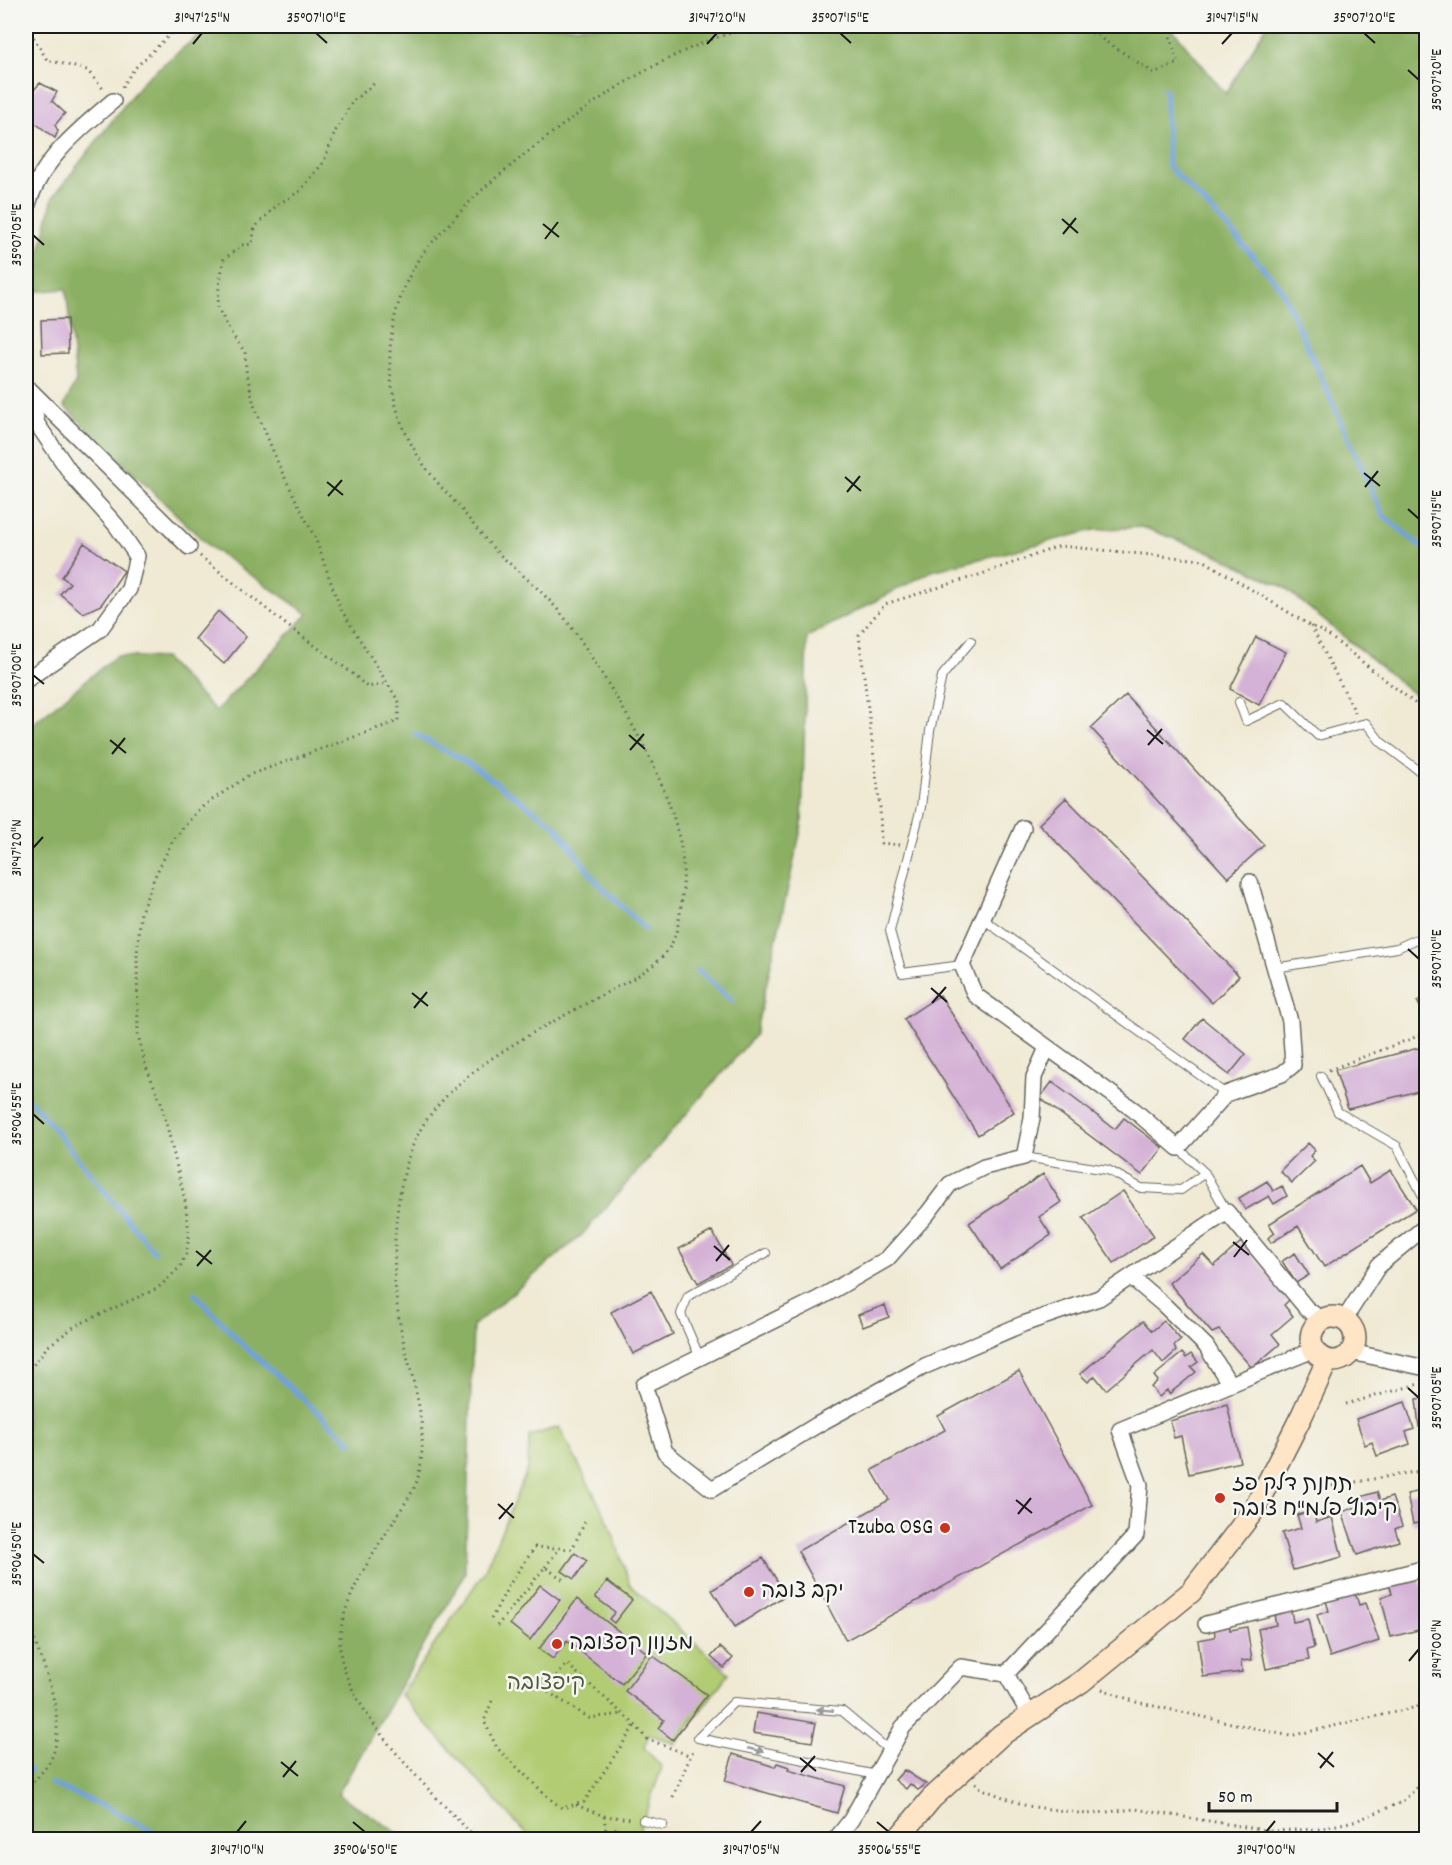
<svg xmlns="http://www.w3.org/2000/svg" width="1452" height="1865" viewBox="0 0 1452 1865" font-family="Dekko,'Playpen Sans Hebrew',sans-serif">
  <rect width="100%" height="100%" fill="#f6f6f2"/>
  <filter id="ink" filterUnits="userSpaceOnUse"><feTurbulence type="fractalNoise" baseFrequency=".0167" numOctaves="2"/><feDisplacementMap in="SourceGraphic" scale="12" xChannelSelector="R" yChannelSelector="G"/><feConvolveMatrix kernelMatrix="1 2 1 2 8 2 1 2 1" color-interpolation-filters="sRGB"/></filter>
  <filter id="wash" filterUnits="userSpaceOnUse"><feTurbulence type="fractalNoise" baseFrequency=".008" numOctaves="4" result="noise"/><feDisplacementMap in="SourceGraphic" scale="24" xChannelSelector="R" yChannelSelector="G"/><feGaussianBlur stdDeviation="1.35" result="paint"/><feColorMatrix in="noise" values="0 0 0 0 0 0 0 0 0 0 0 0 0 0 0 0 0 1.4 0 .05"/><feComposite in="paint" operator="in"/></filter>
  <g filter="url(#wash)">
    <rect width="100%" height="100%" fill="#f0ead4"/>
    <path fill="#b1cc72" stroke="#667447" stroke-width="1.5" d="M559,1427L609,1523L630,1585L729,1673L675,1744L649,1734L644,1748L662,1767L637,1837L642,1839H531L400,1695L484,1572L528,1468L529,1436Z"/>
    <path fill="#8cb064" stroke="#546640" stroke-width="1.5" d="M210,26H1170L1226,94L1266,26H1426V704L1282,586L1213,553L1142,527L1094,530L932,571L807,637L802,825L755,1035L582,1235L473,1326L465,1574L338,1794L407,1839H26V734L36,721L116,656L164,658L216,711L308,614L210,547L64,406L76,381L66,289L30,292L53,197L143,81Z"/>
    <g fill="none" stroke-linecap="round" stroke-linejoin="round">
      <path stroke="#71a1da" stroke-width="5" d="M1165,89L1168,166L1223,222L1281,288L1383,515L1426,551
        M415,734L470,764L555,825L595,880L645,929
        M697,970L732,1000
        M26,1098L34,1104L154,1252
        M194,1293L243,1345L351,1442
        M26,1767L30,1771
        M51,1784L104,1806L170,1840"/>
    </g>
    <g id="blocks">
      <path fill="#d4b1d6" d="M40,83L57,92L52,101L65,113L55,125L58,131L55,138L26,116V99Z
        M67,319L68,353L42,354L41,320Z
        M84,543L124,571L101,605L83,613L60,594L70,583L62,577Z
        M218,611L246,637L224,664L195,639Z
        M1256,637L1286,652L1259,705L1230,689Z
        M1126,695L1264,845L1228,878L1091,728Z
        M1066,798L1239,976L1212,1003L1039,824Z
        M940,995L1014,1112L978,1135L904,1019Z
        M1426,996V1018L1417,1001Z
        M1202,1018L1246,1054L1229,1075L1185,1039Z
        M1426,1046V1089L1348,1109L1335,1070Z
        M1052,1082L1115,1129L1124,1118L1163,1148L1142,1175L1040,1098Z
        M1308,1143L1315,1150L1310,1156L1315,1161L1292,1183L1280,1171Z
        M1360,1166L1370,1183L1391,1170L1416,1209L1324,1267L1298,1226L1271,1243L1268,1238L1275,1233L1269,1224Z
        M1043,1174L1061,1202L1039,1217L1051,1235L1000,1269L969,1223Z
        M1267,1181L1273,1191L1282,1186L1287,1196L1274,1204L1269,1196L1245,1210L1239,1198Z
        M1123,1191L1154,1236L1114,1263L1083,1218Z
        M712,1231L731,1265L698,1283L679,1249Z
        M1241,1242L1290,1299L1284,1305L1293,1316L1272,1334L1280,1344L1252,1368L1219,1330L1212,1333L1169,1283L1203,1254L1214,1266Z
        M1295,1253L1309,1275L1296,1283L1282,1261Z
        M651,1291L673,1334L633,1354L611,1312Z
        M885,1305L889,1317L863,1327L858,1315Z
        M1143,1321L1152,1331L1164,1321L1181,1340L1174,1346L1176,1351L1163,1363L1153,1350L1106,1390L1095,1376L1088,1382L1080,1374Z
        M1182,1353L1186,1358L1191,1354L1198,1362L1191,1367L1196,1372L1169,1394L1167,1390L1159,1397L1151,1387L1158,1381L1154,1376Z
        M1019,1371L1092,1505L846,1640L798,1551L889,1500L872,1470L945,1430L938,1416Z
        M1426,1398V1427H1419L1416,1399Z
        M1405,1402L1414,1429L1406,1432L1410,1444L1377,1456L1372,1442L1365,1445L1356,1419Z
        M1227,1404L1240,1462L1189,1474L1181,1436L1174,1438L1170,1421Z
        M1426,1478V1533H1424L1422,1522L1413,1524L1407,1494L1421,1491L1419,1479Z
        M1377,1492L1380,1501L1392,1497L1402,1526L1395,1529L1399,1541L1357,1555L1342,1512L1360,1506L1358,1498Z
        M1313,1511L1316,1522L1332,1517L1342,1557L1293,1570L1282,1533L1301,1528L1297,1515Z
        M575,1553L587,1561L574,1579L562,1571Z
        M763,1558L786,1595L735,1627L712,1590Z
        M1418,1575L1421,1586L1426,1584V1628L1391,1637L1381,1597L1392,1594L1389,1582Z
        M607,1581L632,1600L614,1623L609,1619L615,1612L595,1597Z
        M540,1585L560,1600L530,1640L510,1624Z
        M1355,1592L1359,1605L1366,1603L1379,1641L1330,1657L1317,1615L1329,1611L1326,1601Z
        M577,1599L647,1653L622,1684L567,1641L553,1659L539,1649Z
        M1291,1610L1293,1622L1308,1619L1314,1648L1307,1650L1309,1660L1266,1669L1258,1629L1276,1625L1274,1614Z
        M1229,1622L1230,1630L1247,1627L1252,1660L1241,1661L1242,1672L1203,1677L1198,1640L1215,1637L1214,1624Z
        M720,1647L733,1658L724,1668L711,1657Z
        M652,1655L707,1695L673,1740L658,1728L664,1720L625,1691Z
        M756,1713L816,1723L812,1742L753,1733Z
        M733,1754L775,1767L777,1763L789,1767L788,1770L845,1786L837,1813L725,1781Z
        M904,1770L926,1784L918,1790L910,1784L906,1789L895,1780Z
        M615,1828L641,1839H610Z"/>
    </g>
  </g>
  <g filter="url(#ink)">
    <use href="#blocks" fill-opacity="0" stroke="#66645c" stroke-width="1.5"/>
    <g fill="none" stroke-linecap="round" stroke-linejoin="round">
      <g stroke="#66645c" stroke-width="10">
        <path id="lane" d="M1239,702L1246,721L1284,703L1318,736L1366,723L1381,742L1426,776
          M983,919L1226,1094
          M962,965L902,973L890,931L921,807L930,731L942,676L971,641
          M1275,968L1397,948L1426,935
          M1321,1076L1338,1112L1397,1146L1426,1202
          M1178,1148L1205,1173L1227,1212
          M1024,1157L1108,1170L1141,1188L1181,1190L1205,1173
          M700,1358L681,1314L688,1296L766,1253
          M698,1738L734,1702L842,1711L890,1751
          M698,1738L876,1775
          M643,1820L663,1825"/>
      </g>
      <g stroke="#66645c" stroke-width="18">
        <path id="street" d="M26,211C38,163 76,132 113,101
          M30,390L189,547
          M26,680L100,629L129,589L137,556L116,525L74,478L37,424L30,390
          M1023,828L962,965L975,995L1134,1110L1178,1148L1226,1094L1282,1074L1293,1065L1290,1021L1250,882
          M1047,1048L1034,1077L1032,1118L1024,1157L984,1167L950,1184L928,1213L887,1259L818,1299L644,1385L665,1452L712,1489L817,1425L925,1366L1023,1324L1099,1298L1227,1212L1307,1309L1322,1320
          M1131,1277L1165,1306L1206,1346L1229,1383
          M1344,1320L1379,1265L1426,1226
          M1351,1352L1426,1368
          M1206,1624L1426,1568
          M1006,1674L1030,1715
          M835,1840L851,1820L903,1727L961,1667L1006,1674L1136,1535L1140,1485L1120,1430L1313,1350"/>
      </g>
      <g stroke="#66645c" stroke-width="24">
        <path id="secondary" d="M1311 1339a22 22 0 1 1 44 0a22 22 0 1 1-44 0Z
          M897,1840L931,1799L1001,1735L1081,1682L1191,1592L1254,1510L1302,1415L1327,1361"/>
      </g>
      <path stroke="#66645c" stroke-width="3" stroke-dasharray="1.5 4.5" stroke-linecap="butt" d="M1082,26L1154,73L1178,63L1167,26
        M26,28L31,33L47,60L87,70L104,90
        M122,87L134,69L179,26
        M200,556L284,623L352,673L367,687L386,684
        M1311,626L1356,714
        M900,845L881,843L880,806L859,635L885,604L982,574L1060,546L1203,560L1311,626L1327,634L1426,712
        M1329,1070L1426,1033
        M26,1374L47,1347L75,1326L158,1288L180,1267L187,1252L189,1232L185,1200L161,1102L146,1067L138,1035L137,954L141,912L156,874L173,840L199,809L249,775L398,721L399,702L340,608L316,540L281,470L254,405L246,370L245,352L231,333L218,308L219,286L224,259L242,245L252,244L255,227L277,205L300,191L323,163L336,130L352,102L376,82
        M1346,1404L1419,1384
        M1326,1487L1426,1470
        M545,1567L559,1549
        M26,1618C40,1659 71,1720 50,1761C44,1771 34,1781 26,1789
        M491,1619L509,1585L535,1547L572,1549L586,1520
        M497,1626L545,1567L565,1581
        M528,1679L589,1718L622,1714
        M1102,1689L1136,1702L1290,1736L1426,1705
        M544,1690L567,1664L635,1725L647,1739L691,1756
        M492,1701L484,1721L497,1748L549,1798L562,1808L584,1802L635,1725
        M975,1783L982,1789L1027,1806L1087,1814L1135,1809L1270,1831L1261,1840
        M673,1797L694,1748
        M576,1805L604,1816L607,1840
        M604,1816L632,1819
        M1270,1831L1319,1829L1358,1820L1402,1802L1426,1779
        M480,1840L469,1831C428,1789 352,1715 341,1657C332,1608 376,1551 400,1511C406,1502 413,1492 417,1481C420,1471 422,1458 422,1447C424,1404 407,1365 400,1324C389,1268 393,1170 425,1122C466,1063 539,1030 600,996C622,984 651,972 667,951C678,937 680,914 682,897C685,875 683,850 677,829C662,774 632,722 602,674C586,648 570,622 549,600C533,583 515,569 498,553C485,540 473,524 461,509C449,495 435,481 424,465C380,402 379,326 418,260C424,250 433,242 440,234C459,213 476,194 497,177C576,112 652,55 751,26
        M1412,1840L1426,1835"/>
      <use href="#lane" stroke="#fff" stroke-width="8"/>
      <use href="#street" stroke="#fff" stroke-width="15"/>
      <use href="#secondary" stroke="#fee5c5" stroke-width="21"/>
    </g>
    <defs><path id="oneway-solid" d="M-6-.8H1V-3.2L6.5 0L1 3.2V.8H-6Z" transform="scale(1.5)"/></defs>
    <g fill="#999">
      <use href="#oneway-solid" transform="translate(825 1710) rotate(-175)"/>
      <use href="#oneway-solid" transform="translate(756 1750) rotate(12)"/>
    </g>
  </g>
  <path fill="none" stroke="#1c1c1c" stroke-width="2" d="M316,33L327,43M840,33L851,43M1364,33L1375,43M193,44L202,33M707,44L717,33M1222,44L1232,33M1408,70L1419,80M1062,219L1078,233M543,224L559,237M1063,234L1076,218M33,235L44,245M545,239L558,222M1364,473L1380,486M845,477L861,491M327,482L343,495M1365,487L1378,471M847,492L860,476M328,496L342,480M1408,509L1419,519M33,675L44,684M1147,730L1163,744M629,735L645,749M110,740L126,753M1148,745L1162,729M630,750L644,734M112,754L125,738M33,848L43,837M1408,949L1419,959M931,988L947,1002M412,993L428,1006M932,1003L946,987M414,1008L427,992M33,1114L44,1124M1233,1242L1249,1255M714,1246L730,1260M196,1251L212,1264M1234,1257L1247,1240M716,1261L729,1245M197,1266L211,1250M1408,1388L1419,1398M1016,1500L1032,1513M498,1504L514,1518M1018,1514L1031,1498M499,1519L513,1503M33,1554L44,1563M1409,1661L1419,1649M1318,1753L1334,1767M800,1758L816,1771M281,1762L298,1776M1320,1768L1333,1752M801,1772L815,1756M283,1777L296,1761M353,1822L365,1832M877,1822L889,1832M237,1832L246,1821M751,1832L761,1821M1266,1832L1275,1821"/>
  <g fill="#c8321e" stroke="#f6f6f2" stroke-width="2">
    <circle cx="1220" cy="1498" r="6"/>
    <circle cx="945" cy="1528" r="6"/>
    <circle cx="749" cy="1592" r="6"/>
    <circle cx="557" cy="1644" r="6"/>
  </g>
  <g text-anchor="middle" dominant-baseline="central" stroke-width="5" stroke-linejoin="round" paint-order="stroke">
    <g font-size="22" fill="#1c1c1c" stroke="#f6f6f2" text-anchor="start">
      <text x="1232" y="1485">תחנת דלק פז<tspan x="1232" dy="25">קיבוץ פלמ"ח צובה</tspan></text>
      <text x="933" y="1528" text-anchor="end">Tzuba OSG</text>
      <text x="761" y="1592">יקב צובה</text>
      <text x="569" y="1644">מזנון קפצובה</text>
    </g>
    <g font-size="22" fill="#505a3a" stroke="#f6f6f2">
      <text x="546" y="1684">קיפצובה</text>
    </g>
  </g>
  <rect width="1452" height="1865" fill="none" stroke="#f6f6f2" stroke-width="66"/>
  <path d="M1209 1802v9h128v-9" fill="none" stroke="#1c1c1c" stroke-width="3"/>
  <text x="1218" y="1802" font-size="18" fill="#1c1c1c" stroke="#f6f6f2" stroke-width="4.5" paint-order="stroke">50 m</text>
  <rect x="33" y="33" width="1386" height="1799" fill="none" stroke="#1c1c1c" stroke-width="2"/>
  <g font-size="15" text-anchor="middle" fill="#1c1c1c">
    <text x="202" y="22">31°47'25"N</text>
    <text x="316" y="22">35°07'10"E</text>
    <text x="717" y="22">31°47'20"N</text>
    <text x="840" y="22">35°07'15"E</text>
    <text x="1232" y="22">31°47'15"N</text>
    <text x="1364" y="22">35°07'20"E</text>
    <text transform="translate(1436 80) rotate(-90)" y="5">35°07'20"E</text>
    <text transform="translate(16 235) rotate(-90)" y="5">35°07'05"E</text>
    <text transform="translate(1436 519) rotate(-90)" y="5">35°07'15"E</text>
    <text transform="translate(16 675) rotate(-90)" y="5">35°07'00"E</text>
    <text transform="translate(16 848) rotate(-90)" y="5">31°47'20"N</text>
    <text transform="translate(1436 959) rotate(-90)" y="5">35°07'10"E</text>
    <text transform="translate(16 1114) rotate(-90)" y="5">35°06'55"E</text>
    <text transform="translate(1436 1398) rotate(-90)" y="5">35°07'05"E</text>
    <text transform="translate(16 1554) rotate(-90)" y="5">35°06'50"E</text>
    <text transform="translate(1436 1649) rotate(-90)" y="5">31°47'00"N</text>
    <text x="237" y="1854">31°47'10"N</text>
    <text x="365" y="1854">35°06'50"E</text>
    <text x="751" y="1854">31°47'05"N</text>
    <text x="889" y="1854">35°06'55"E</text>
    <text x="1266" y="1854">31°47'00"N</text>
  </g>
</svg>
